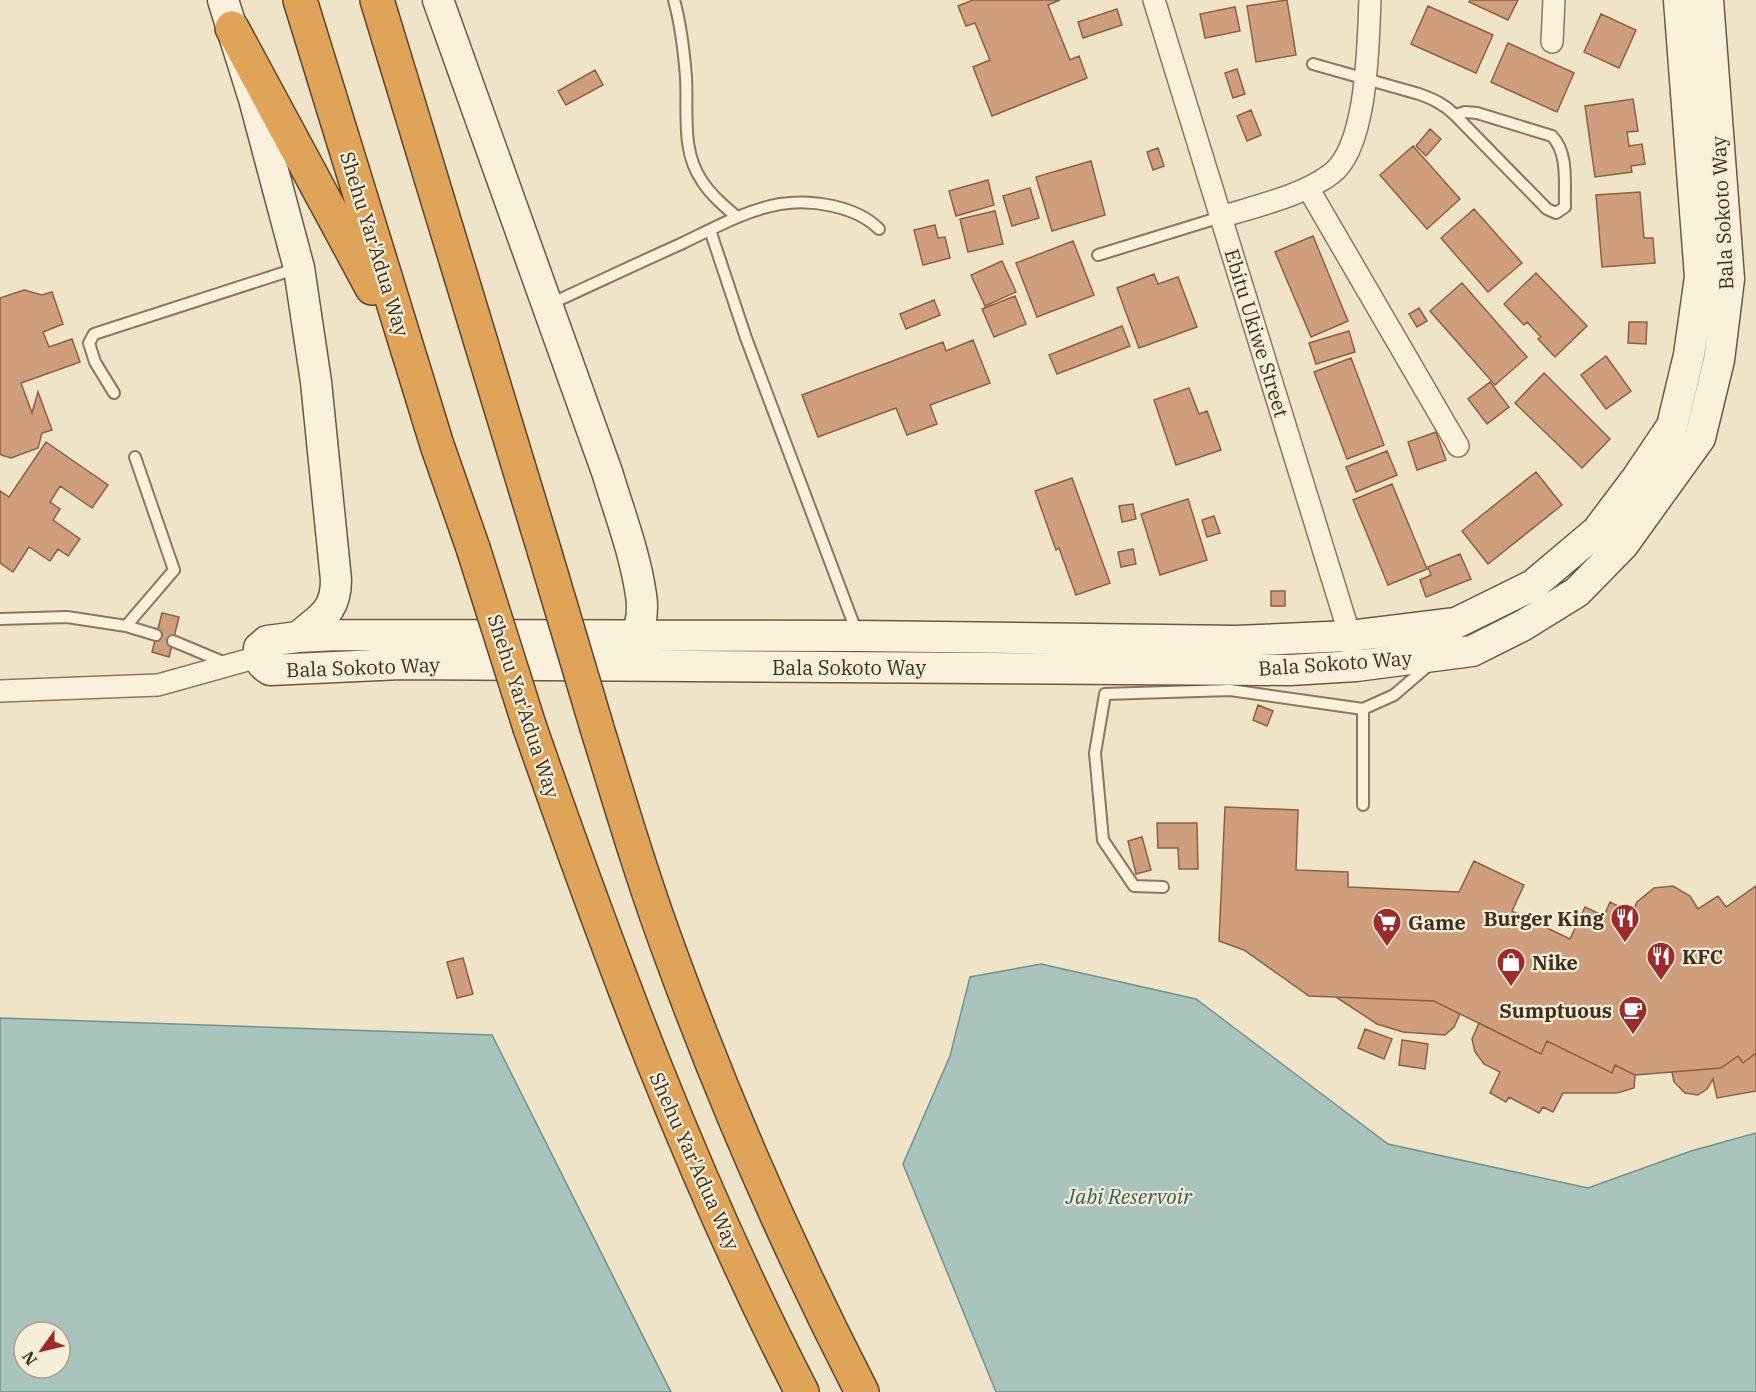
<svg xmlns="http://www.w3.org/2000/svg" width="1756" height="1392" viewBox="0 0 1756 1392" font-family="'IBM Plex Serif',serif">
  <rect width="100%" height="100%" fill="#f0e4c8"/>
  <path fill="#a9c4bc" stroke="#6f938a" stroke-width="1.5" fill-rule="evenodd" d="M1041,964L1196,999L1388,1144L1588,1188L1691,1151L1756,1133V1392H996L903,1164L950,1056L970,977Z
    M0,1018L492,1035L671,1392H0ZM24,1332H60V1368H24Z"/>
  <path fill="#cf9f7d" stroke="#8d5f41" stroke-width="1.5" d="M973,0H1060L1048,5L1070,60L1079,56L1087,78L992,116L973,67L990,60L975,23L966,26L958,6Z
    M1287,0L1296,55L1256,62L1247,6Z
    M1470,0H1518L1508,20L1469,2Z
    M1428,6L1493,35L1476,73L1411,44Z
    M1235,7L1240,31L1205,38L1200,14Z
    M1117,9L1122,25L1083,38L1078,22Z
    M1601,14L1636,30L1619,68L1584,52Z
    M1508,43L1574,73L1557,112L1491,82Z
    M1237,69L1245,94L1233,98L1225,73Z
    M595,70L603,85L566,105L558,91Z
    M1633,99L1638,131L1627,132L1629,146L1642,144L1645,164L1631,166L1632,172L1595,177L1585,106Z
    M1251,110L1261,135L1247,141L1237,116Z
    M1430,129L1441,139L1426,156L1416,146Z
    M1413,146L1460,199L1427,229L1380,175Z
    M1158,148L1164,166L1153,170L1147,152Z
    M1091,161L1105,215L1052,231L1036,177Z
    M988,180L994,205L956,216L949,191Z
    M1030,188L1039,218L1012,226L1003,196Z
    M1640,192L1644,238H1653L1655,263L1602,267L1596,195Z
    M1474,209L1522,263L1488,292L1441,238Z
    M995,211L1003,244L968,252L960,219Z
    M935,225L938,238L945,237L950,258L923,265L914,230Z
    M1313,236L1348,321L1311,337L1275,252Z
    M1073,241L1094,295L1037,317L1016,263Z
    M1002,261L1016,292L985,306L971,275Z
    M1536,273L1587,326L1555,357L1538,339L1541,337L1527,322L1524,325L1504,304Z
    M1154,274L1158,284L1178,277L1197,327L1139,348L1117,288Z
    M1462,283L1527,357L1495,385L1430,311Z
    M24,290L42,295L52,292L63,324L43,332L49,347L72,339L80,362L21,383L32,413L38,392L52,430L42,433L38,448L11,458L1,455L0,452V298Z
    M1015,296L1026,324L994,337L982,309Z
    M934,300L940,315L906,329L900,314Z
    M1419,308L1427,321L1417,327L1409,314Z
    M1629,322H1647L1646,344L1628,343Z
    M1122,326L1130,346L1057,374L1049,355Z
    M1349,331L1355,352L1316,364L1309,343Z
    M973,340L990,383L930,405L937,424L907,435L896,408L818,437L802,395L943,342L946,351Z
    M1606,356L1631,391L1606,409L1581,375Z
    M1351,358L1384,445L1347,459L1314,372Z
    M1544,373L1610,439L1582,468L1515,403Z
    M1490,382L1509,407L1487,424L1468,399Z
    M1189,388L1199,414L1207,411L1221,450L1176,465L1154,400Z
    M1436,432L1446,460L1417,470L1408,442Z
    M46,442L108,485L92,508L60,486L50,502L60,509L53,520L80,539L68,556L58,549L50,561L29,547L13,572L0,563V491L9,497Z
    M1387,451L1397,475L1356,492L1346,467Z
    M1536,472L1562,505L1488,564L1462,531Z
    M1072,478L1110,583L1076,595L1059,548L1056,550L1035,491Z
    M1392,484L1427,569L1388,585L1353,500Z
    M1188,499L1207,560L1160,575L1141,514Z
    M1133,504L1136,519L1122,522L1119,506Z
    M1214,516L1220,533L1207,537L1202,520Z
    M1133,549L1136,564L1121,567L1118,552Z
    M1460,554L1471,579L1426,597L1420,580L1431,575L1428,567Z
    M1271,591H1285V606H1271Z
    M162,613L179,617L169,657L152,652Z
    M1258,705L1273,711L1267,726L1253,720Z
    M1225,807L1298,810L1296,870L1348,872V887L1459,892L1474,861L1524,885L1512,911L1570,939L1585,907L1604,916L1610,902L1632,913L1637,902L1654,888L1673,886L1690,896L1698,909L1718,896L1726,907L1756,886V1053L1743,1063L1738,1056L1721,1068L1635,1075L1615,1065L1612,1073L1547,1041L1541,1054L1434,1001L1309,996L1244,950L1219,941Z
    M1157,823H1197L1198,869H1179L1178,848H1158Z
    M1142,837L1151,870L1136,874L1128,841Z
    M463,958L473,994L457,998L447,962Z
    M1336,997L1434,1001L1460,1014L1454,1027L1445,1035L1403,1032L1377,1024Z
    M1479,1023L1541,1054L1547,1041L1612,1073L1615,1065L1635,1075L1634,1088L1617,1093H1563L1553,1112L1543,1107L1539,1113L1509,1097L1506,1102L1490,1093L1500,1072L1484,1064L1475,1052L1472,1039Z
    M1365,1029L1392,1039L1384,1059L1358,1048Z
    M1402,1040L1428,1044L1425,1069L1399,1065Z
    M1756,1053V1091L1717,1098L1713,1079L1707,1089L1698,1095L1685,1093L1674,1082L1672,1072L1721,1068L1738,1056L1743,1063Z"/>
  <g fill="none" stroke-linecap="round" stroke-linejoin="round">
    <g stroke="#8d765c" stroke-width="14">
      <path id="lane" d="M674,0C681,25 684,52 686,77C688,112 681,151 702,181C711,195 724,206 737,217
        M1313,64L1419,94C1433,99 1444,104 1455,115L1547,209L1556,213L1565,207C1564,183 1569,154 1552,136L1477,113L1465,112L1455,115
        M710,230L746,338L857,633
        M1098,255L1221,217
        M550,304C594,284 638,263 683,243C714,228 746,210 780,204C812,199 856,206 879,229
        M114,393L95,362L89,343L94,334L298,268
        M0,619L67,617L126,626L156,635
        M126,626L174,570L135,457
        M173,641L228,664
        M1363,805V709L1394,695L1429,665
        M1163,887L1134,886L1103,840L1095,753L1105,694L1230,690L1363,709"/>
    </g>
    <g stroke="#8d765c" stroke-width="24">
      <path id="street" d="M1154,0L1350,636L1352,648
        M1552,42L1554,0
        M1308,188L1458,446
        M1221,217C1256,206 1302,196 1331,174C1368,147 1368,43 1370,0
        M0,691L158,685L258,657"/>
    </g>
    <g stroke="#6f573f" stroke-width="33">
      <path id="secondary" d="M223,0L254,99L299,268L316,382L336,580C336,612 320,618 298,637
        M438,0L607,472C619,512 635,553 641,595C644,613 640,639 626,652
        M1679,0L1700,277L1689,355L1672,426L1637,478L1597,531L1533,585L1456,623L1350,636L1236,641L858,636L337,635L298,637L267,641L259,648C258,659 260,664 270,670L401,664L1290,670L1356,666L1472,651L1522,626L1577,592L1623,545L1700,438L1719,360L1729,279L1708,0"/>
    </g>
    <g stroke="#5b4430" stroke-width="36">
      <path id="highway" d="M300,0L437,445L473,548
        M377,0L544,550
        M232,28L372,288
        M530,728C609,954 692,1179 802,1392
        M597,728C621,806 644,884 673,961C727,1108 790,1252 862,1392"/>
    </g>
    <use href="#lane" stroke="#faf1dc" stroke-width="10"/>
    <use href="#street" stroke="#faf1dc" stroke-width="21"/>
    <use href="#secondary" stroke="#faf1dc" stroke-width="30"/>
    <use href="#highway" stroke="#e0a458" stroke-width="33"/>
    <g stroke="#5b4430" stroke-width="36" stroke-linecap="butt">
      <path id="highway-bridge" d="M473,548L530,728
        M544,550L597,728"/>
    </g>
    <use href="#highway-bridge" stroke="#e0a458" stroke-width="33"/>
  </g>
  <defs>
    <g id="restaurant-pin" transform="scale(1.5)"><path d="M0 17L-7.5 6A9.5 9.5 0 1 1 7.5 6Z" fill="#9e2a2b" stroke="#f7eed8"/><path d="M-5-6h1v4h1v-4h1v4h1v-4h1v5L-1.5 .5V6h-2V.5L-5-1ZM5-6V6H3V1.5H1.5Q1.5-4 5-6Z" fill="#fff"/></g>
    <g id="supermarket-pin" transform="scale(1.5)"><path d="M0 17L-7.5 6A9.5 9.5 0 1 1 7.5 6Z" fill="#9e2a2b" stroke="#f7eed8"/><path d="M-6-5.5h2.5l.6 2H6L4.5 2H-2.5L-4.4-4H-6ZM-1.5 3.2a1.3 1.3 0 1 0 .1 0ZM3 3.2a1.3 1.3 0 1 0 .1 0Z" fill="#fff"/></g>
    <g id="shop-pin" transform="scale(1.5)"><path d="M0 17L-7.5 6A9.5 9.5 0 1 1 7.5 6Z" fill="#9e2a2b" stroke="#f7eed8"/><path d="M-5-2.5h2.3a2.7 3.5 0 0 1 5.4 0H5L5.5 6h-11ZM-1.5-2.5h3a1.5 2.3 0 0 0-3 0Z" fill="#fff"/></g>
    <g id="cafe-pin" transform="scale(1.5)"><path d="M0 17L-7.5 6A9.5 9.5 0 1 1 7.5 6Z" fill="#9e2a2b" stroke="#f7eed8"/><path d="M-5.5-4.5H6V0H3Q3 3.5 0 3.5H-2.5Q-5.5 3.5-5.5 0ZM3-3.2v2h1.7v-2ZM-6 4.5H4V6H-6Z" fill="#fff"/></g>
  </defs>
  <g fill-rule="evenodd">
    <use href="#restaurant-pin" x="1625" y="918"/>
    <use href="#supermarket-pin" x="1387" y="922"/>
    <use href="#restaurant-pin" x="1661" y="956"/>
    <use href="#shop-pin" x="1511" y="962"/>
    <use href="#cafe-pin" x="1633" y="1010"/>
  </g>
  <g text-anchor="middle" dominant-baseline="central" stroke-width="4.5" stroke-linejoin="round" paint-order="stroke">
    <g font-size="20" fill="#3d2e20" stroke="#f7eed8">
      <text transform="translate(1722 213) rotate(-93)">Bala Sokoto Way</text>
      <text transform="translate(375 244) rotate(73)">Shehu Yar'Adua Way</text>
      <text transform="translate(1257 333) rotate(73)">Ebitu Ukiwe Street</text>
      <text transform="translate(1335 663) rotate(-4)">Bala Sokoto Way</text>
      <text transform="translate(363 667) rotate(-2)">Bala Sokoto Way</text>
      <text x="849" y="667">Bala Sokoto Way</text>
      <text transform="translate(524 706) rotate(72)">Shehu Yar'Adua Way</text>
      <text transform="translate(695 1161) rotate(66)">Shehu Yar'Adua Way</text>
    </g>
    <g font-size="20" font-weight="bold" fill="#3d2e20" stroke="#f7eed8" text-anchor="start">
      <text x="1604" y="918" text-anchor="end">Burger King</text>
      <text x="1408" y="922">Game</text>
      <text x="1682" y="956">KFC</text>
      <text x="1532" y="962">Nike</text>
      <text x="1612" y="1010" text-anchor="end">Sumptuous</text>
    </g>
    <g font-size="21" font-style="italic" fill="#2f5d5a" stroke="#f7eed8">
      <text x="1129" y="1196">Jabi Reservoir</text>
    </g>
  </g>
  <g transform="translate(42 1350) rotate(236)"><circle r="28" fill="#f7eed8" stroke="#ada18e" stroke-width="1.5"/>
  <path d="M0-4.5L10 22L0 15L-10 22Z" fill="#9e2a2b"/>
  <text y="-9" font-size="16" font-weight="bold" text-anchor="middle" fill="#3d2e20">N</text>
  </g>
</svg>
